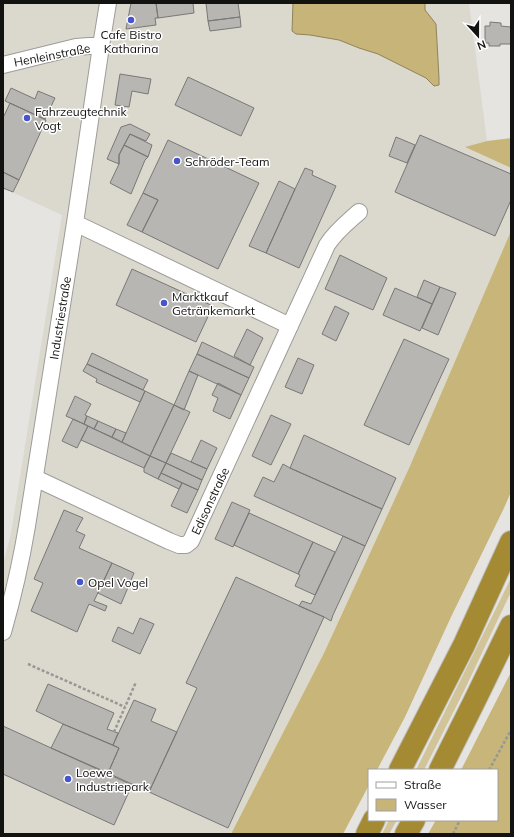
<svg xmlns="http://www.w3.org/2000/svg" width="514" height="837" viewBox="0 0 514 837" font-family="Mulish,sans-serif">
  <rect width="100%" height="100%" fill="#e5e4e1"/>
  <path fill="#dbd8ce" d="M3,3H469L487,141L465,147L511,168V231L410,466L324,653L231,834H3V565L11,533L62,215L3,188Z"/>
  <path fill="#d2c499" d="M511,578V592L464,691L424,770H416Z
    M389,820H397L389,834H382Z"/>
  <path fill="#c8b579" d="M511,138V168L465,147L487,141Z
    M511,231V492L504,508L451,617L405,717L377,770H369V785L343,834H231L324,653L410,466Z
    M511,672V834H428L436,820H497V770H461Z"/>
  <path fill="#c7b478" stroke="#918359" d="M293,3H425V10L436,24L439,78V85L434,86L426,78L378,54L359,48L339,40L310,35L296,34L292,31Z"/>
  <path fill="#b7b6b3" stroke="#797876" d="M131,3H156L158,18H155L156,25L126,29Z
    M156,3H193L194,13L158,18Z
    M206,3H238L240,17L208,21Z
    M240,17L241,27L210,31L208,21Z
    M490,22L501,23V26L511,27V44H500V46H489V43H485V26H490Z
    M120,74L151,79L148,94L132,91L129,107L115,105Z
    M188,77L254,108L241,136L175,105Z
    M11,88L35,99L38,91L55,98L45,119L5,101Z
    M10,103L46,120L19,180L3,172V118Z
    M130,124L150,134L146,141L130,134L119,155V164L107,159L121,127Z
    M130,134L152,145L148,157L124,145Z
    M420,135L511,174V200L495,236L395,192Z
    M396,137L415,145L407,163L389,156Z
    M168,140L259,183L218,269L142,232L158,200L143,193Z
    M124,145L148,157L145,160L131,194L110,183L119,164V155Z
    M305,168L313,171L312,175L336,186L299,268L266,253L295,189Z
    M3,172L19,180L13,192L3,188Z
    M279,181L295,189L266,253L249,246Z
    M143,193L158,200L142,232L127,225Z
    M340,255L387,278L373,310L325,289Z
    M132,269L213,306L196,342L116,305Z
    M424,280L440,287L432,304L417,297Z
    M440,287L456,293L438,335L422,328Z
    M395,288L432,304L420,331L383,315Z
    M335,306L349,313L336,341L322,334Z
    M247,329L263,338L250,365L234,356Z
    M404,339L449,359L409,445L364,425Z
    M202,342L254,367L249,378L197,354Z
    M92,353L148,380L143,390L87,364Z
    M197,354L249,378L241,395L189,371Z
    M298,358L314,365L302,394L285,387Z
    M87,364L145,391L140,402L96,382L97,379L83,371Z
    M189,371L198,375L184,410L174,405Z
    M218,383L241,395L230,419L213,411L218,398L212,395Z
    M145,391L174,405L150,456L122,442Z
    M75,396L91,404L85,415L87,416L84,424L66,416Z
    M174,405L190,412L166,463L150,456Z
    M271,415L291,424L271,465L252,456Z
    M87,416L98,421L94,429L84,424Z
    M73,419L88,426L77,448L62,441Z
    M98,421L116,429L112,437L94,429Z
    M88,426L150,456L144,468L81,440Z
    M116,429L126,433L122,442L112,437Z
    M304,435L396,478L382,509L290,468Z
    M201,440L217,448L207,469L191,462Z
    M171,453L207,469L202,480L166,463Z
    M150,456L166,463L158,479L144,472V468Z
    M166,463L202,480L198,490L161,473Z
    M283,464L290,468L382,509L365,546L254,496L263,477L274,482Z
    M161,473L182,483L179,489L158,479Z
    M182,483L198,490L187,513L171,506Z
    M232,502L250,510L233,547L215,539Z
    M64,510L83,518L76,531L85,535L79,548L112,563L94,601L107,606L105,611L89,604L77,632L31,611L43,583L34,579Z
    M249,513L313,542L298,574L234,545Z
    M343,536L365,546L333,615L331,621L324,617L299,606L302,601L311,604Z
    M313,542L335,552L315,595L295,586L300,575L298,574Z
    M112,563L134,573L121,604L98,593Z
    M236,577L324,617L228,828L149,792L197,688L186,683Z
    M140,618L154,624L140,654L112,641L118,627L133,634Z
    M48,684L114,713L107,729L118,733L113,745L63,724L36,711Z
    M134,700L156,709L151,721L177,732L149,792L108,773L119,748L113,745Z
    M63,724L119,748L108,773L51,748Z
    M3,726L132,785L114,825L3,774Z"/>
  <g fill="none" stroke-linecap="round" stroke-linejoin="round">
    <g stroke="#9d9c99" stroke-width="18">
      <path id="minor" d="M3,65L76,47L89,46H101
        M75,223L290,326
        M35,478L169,541L179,545H186L191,541L327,245C336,231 348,222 359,212
        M3,632C13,597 21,562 27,526L75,223L101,46L108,3"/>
    </g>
    <g stroke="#c1c1c1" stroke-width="24">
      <path id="highway" d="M400,770L464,645L511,542
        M440,770L474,702L511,626
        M367,834L374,820
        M406,834L414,820"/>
    </g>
    <path stroke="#979794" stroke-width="2.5" stroke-dasharray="3 2" stroke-linecap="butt" d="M28,664L125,707
      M114,732L136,682
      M489,770L511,730
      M453,834L460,820"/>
    <use href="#minor" stroke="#fff" stroke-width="16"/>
    <use href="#highway" stroke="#a48a33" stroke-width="22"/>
  </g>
  <g fill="#4656ca" stroke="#fff" stroke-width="1.5">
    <circle cx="131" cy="20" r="4"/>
    <circle cx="27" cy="118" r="4"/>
    <circle cx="177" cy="161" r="4"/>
    <circle cx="164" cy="303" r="4"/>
    <circle cx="80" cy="582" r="4"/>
    <circle cx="68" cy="779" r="4"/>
  </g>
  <g text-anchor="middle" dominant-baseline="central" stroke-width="3" stroke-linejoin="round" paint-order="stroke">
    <g font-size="12" fill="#121211" stroke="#fff" text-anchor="start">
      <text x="131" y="34" text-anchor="middle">Cafe Bistro<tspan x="131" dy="14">Katharina</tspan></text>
      <text x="35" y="111">Fahrzeugtechnik<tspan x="35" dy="14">Vogt</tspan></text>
      <text x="185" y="161">Schröder-Team</text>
      <text x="172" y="296">Marktkauf<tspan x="172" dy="14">Getränkemarkt</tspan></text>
      <text x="88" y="582">Opel Vogel</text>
      <text x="76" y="772">Loewe<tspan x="76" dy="14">Industriepark</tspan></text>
    </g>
    <g font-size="12" fill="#121211" stroke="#fff">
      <text transform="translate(52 55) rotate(-11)">Henleinstraße</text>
      <text transform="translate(60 318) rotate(-81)">Industriestraße</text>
      <text transform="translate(210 501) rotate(-65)">Edisonstraße</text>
    </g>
  </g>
  <rect width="514" height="837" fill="none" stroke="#121211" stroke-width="8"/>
  <rect x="368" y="769" width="130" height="52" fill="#ffffff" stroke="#a0a0a0"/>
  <rect x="376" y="782" width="20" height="6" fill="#ffffff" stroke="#a0a0a0"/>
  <text x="404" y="789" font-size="12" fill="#121211">Straße</text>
  <rect x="376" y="799" width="20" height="12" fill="#c7b478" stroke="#a0a0a0"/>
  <text x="404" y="809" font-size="12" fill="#121211">Wasser</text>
  <g transform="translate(478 36) rotate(159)" stroke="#ffffff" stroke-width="3" paint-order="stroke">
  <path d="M0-3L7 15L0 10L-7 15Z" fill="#121211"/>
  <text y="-6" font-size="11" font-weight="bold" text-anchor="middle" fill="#121211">N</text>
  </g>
</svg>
